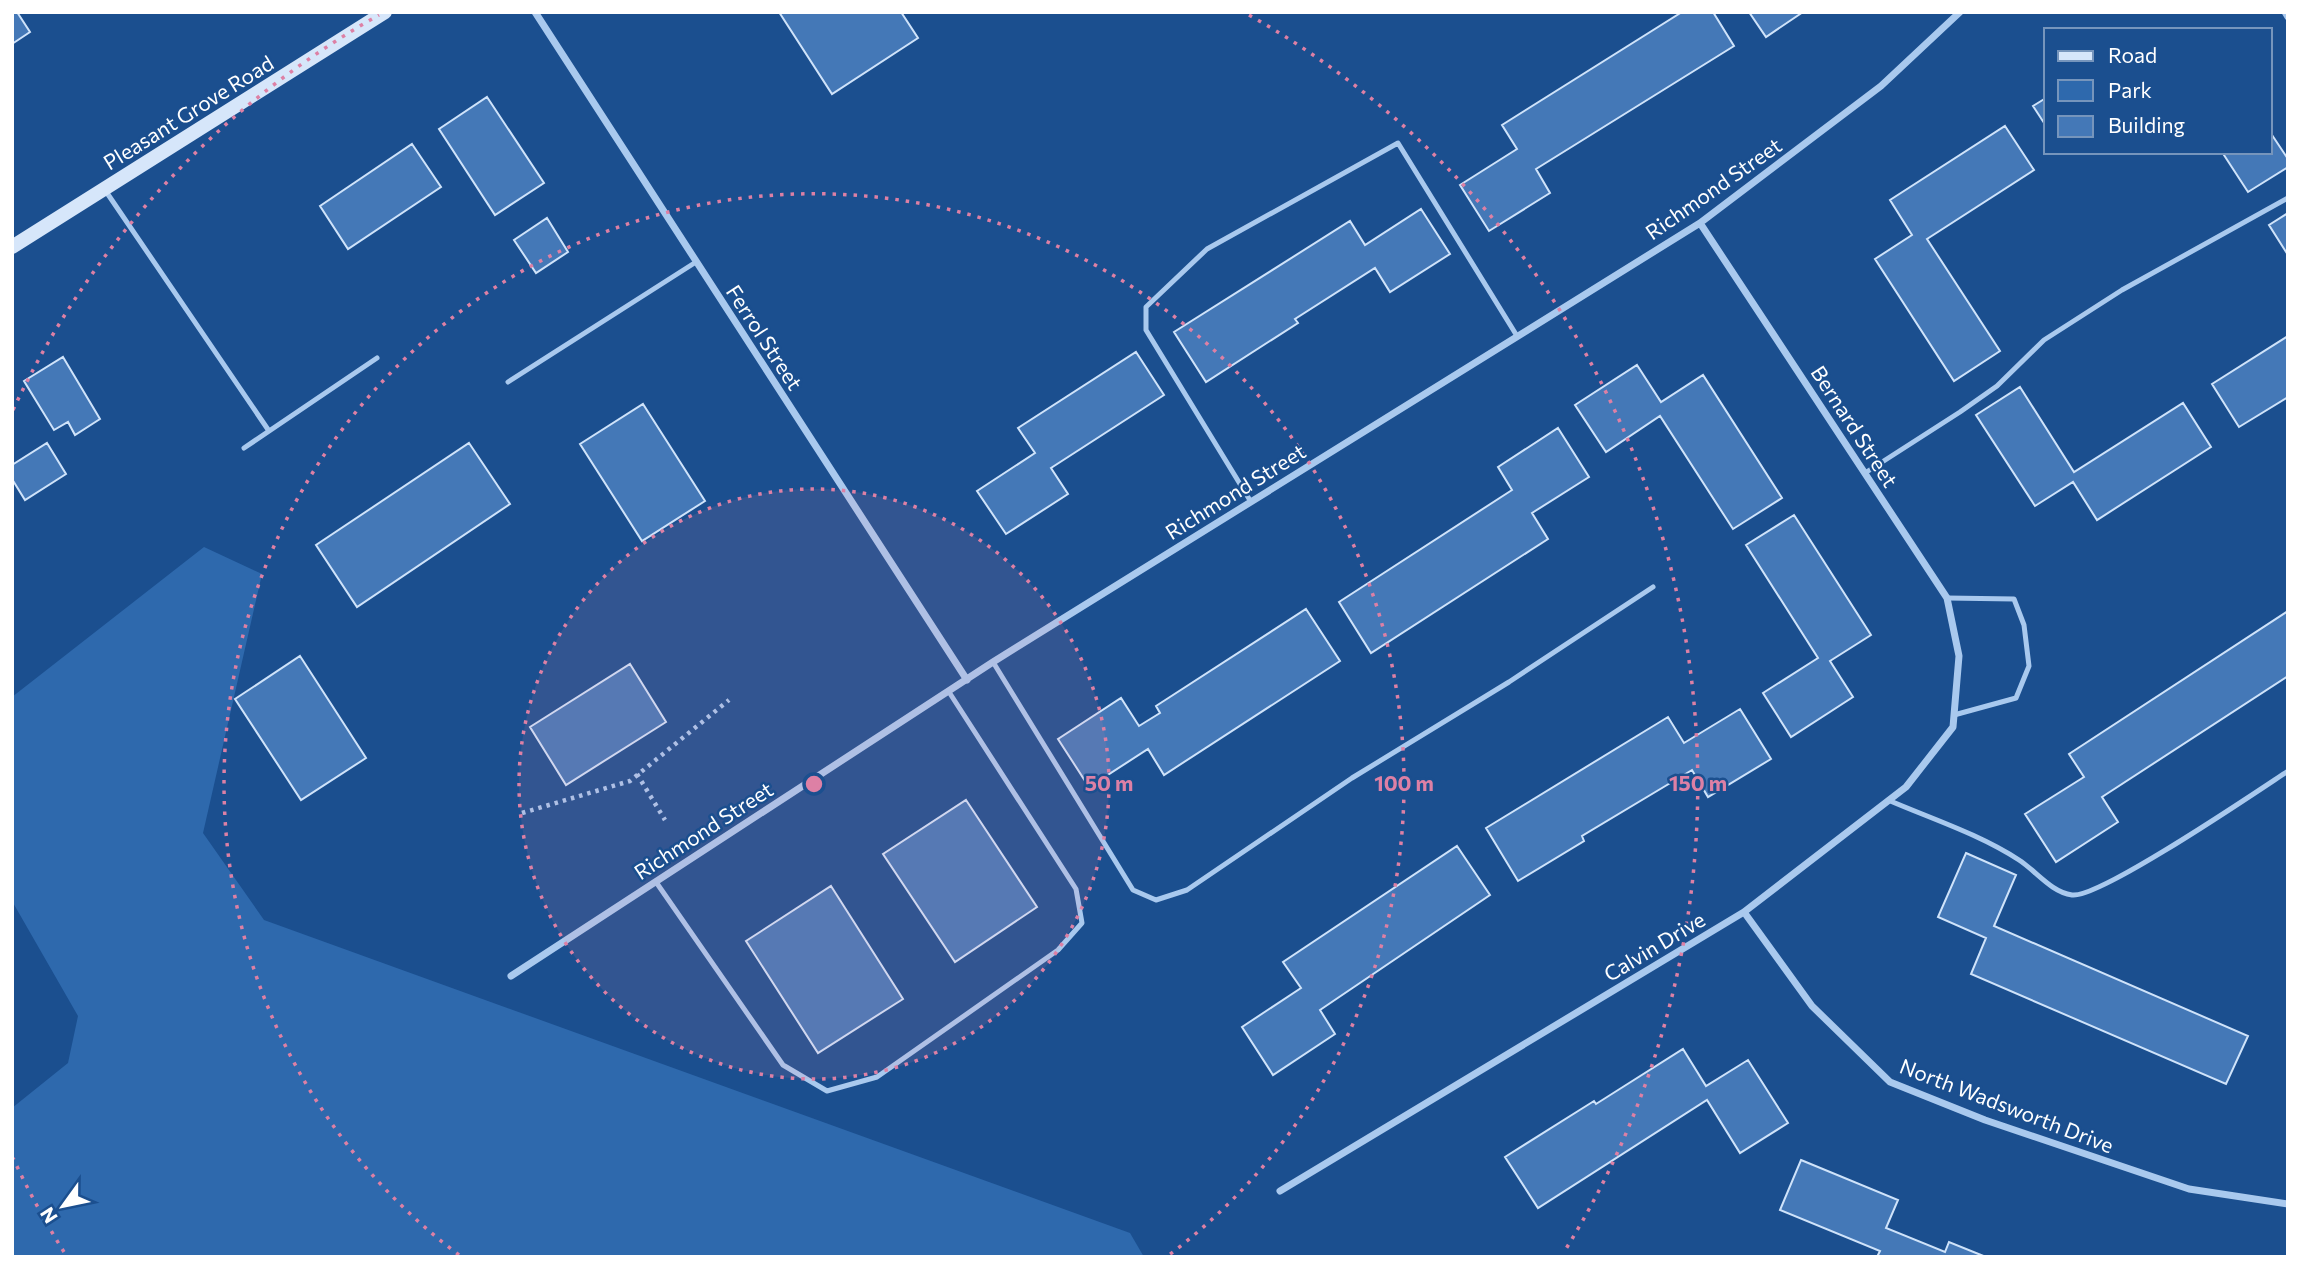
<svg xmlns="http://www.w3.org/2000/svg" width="2300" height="1269" viewBox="0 0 2300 1269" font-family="Commissioner,sans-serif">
  <rect width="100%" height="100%" fill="#1b4f8f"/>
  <path fill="#2e69ad" d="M204,547L262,574L203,833L264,920L1130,1233L1144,1257H12V1108L68,1063L78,1016L12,901V697Z"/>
  <path fill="#4478b7" stroke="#cfe3fa" stroke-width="2" d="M12,12H17L30,32L12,44Z
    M779,12H901L918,38L832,94Z
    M1682,12H1713L1734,46L1536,169L1550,193L1489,231L1460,185L1517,149L1502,125Z
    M1749,12H1803L1766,37Z
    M487,97L544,183L495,215L439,129Z
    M2046,98V126L2033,106Z
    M2005,126L2034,170L1927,239L2000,351L1954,381L1875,259L1912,235L1890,200Z
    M2270,132L2288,159V167L2248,192L2222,152H2270Z
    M412,144L441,187L348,249L320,206Z
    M1421,209L1450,254L1390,292L1375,268L1295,319L1298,323L1206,382L1174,332L1350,221L1365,245Z
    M2288,213V255L2269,225Z
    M547,218L568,252L536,273L514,240Z
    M2288,336V397L2239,427L2212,384Z
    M1136,352L1164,395L1051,468L1068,494L1006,534L977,491L1035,453L1018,428Z
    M63,357L100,419L75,435L68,422L54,430L24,381Z
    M1637,365L1661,402L1703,375L1782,498L1733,529L1660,416L1606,452L1575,405Z
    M2020,387L2074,472L2183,403L2211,447L2097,520L2073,482L2035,506L1976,415Z
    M643,404L705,501L642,541L580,444Z
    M1558,428L1589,477L1532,513L1548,539L1371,653L1339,602L1512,490L1498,467Z
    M47,443L66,474L25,500L12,479V465Z
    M469,443L510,504L357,607L316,545Z
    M1794,515L1871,635L1830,661L1853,697L1791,737L1763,693L1818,658L1746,545Z
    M1306,609L1340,661L1164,775L1148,749L1089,787L1058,739L1121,698L1139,726L1160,713L1156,706Z
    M2288,611V676L2102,797L2118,822L2056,862L2025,814L2084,777L2069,754Z
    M300,656L366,758L301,800L235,699Z
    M630,664L666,722L566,785L530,727Z
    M1740,709L1771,759L1708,797L1692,770L1582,836L1584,841L1518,881L1486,828L1668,717L1684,743Z
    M966,800L1037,907L955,962L883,854Z
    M1457,846L1490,895L1320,1010L1335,1034L1273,1075L1242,1027L1301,988L1283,962Z
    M1966,853L2016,875L1994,926L2248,1036L2226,1084L1971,974L1986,938L1938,917Z
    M831,886L903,999L818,1053L746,941Z
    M1683,1049L1706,1086L1748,1060L1788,1123L1740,1153L1707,1100L1538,1208L1505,1157L1594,1101L1596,1104Z
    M1801,1160L1898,1200L1886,1228L1945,1252L1949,1242L1986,1257H1877L1880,1251L1780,1210Z"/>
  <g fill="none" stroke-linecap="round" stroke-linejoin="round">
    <path stroke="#a9c9ee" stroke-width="4.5" stroke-dasharray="3.5 5" stroke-linecap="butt" d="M637,774L665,820
      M522,813L630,781L729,700"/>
    <path stroke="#a9c9ee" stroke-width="5" d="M105,190L269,431
      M508,382L696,262
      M244,448L377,358
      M1865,473L1960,412L1997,386L2044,340L2122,290L2288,198
      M1251,502L1146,330V307L1207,249L1398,143L1517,336
      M1947,598L2014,599L2024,625L2029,666L2016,698L1954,715
      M993,662L1133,890L1156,900L1187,890L1352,778L1509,682L1653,587
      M1888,800C1932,819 1979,834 2019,860C2036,871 2051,892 2072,895C2099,899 2256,792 2288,771
      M656,882L783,1065L827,1091L877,1077L1058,950L1082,923L1076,889L949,692"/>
    <path stroke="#a9c9ee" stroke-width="7" d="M535,12L967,680
      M2285,12L2288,17
      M1744,912L1812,1006L1890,1082L1985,1120L2189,1189L2288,1204
      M511,976L993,662L1700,223L1881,86L1960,12
      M1280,1191L1744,912L1906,787L1953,727L1959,656L1947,598L1700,223"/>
    <path stroke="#d6e6fa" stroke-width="14" d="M12,247L385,12"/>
  </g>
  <circle cx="814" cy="784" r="295" fill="#dd80a5" fill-opacity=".12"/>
  <g fill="none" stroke="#dd80a5" stroke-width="3.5" stroke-dasharray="3.5 7">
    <circle cx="814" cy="784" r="295"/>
    <path d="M459 1255A590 590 0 1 1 1169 1255"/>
    <path d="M64 1252A884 884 0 0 1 13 1158M13 410A884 884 0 0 1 379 15M1249 15A884 884 0 0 1 1564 1252"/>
  </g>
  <g text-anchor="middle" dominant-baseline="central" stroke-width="5" stroke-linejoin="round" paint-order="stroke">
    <g font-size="21" fill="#fff" stroke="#1b4f8f">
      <text transform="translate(188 112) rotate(-32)">Pleasant Grove Road</text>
      <text transform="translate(1713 188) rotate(-35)">Richmond Street</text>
      <text transform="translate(765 337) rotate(57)">Ferrol Street</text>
      <text transform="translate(1855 426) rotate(57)">Bernard Street</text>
      <text transform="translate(1235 491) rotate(-32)">Richmond Street</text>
      <text transform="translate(703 830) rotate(-33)">Richmond Street</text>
      <text transform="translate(1654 946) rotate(-31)">Calvin Drive</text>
      <text transform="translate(2007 1105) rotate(21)">North Wadsworth Drive</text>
    </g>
  </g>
  <circle cx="814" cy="784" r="10" fill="#dd80a5" stroke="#1b4f8f" stroke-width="3.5"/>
  <g font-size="21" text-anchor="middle" font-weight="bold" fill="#dd80a5" stroke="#1b4f8f" stroke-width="5" stroke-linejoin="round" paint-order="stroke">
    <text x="1109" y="791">50 m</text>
    <text x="1404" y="791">100 m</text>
    <text x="1698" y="791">150 m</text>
  </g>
  <rect width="2300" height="1269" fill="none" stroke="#ffffff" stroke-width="28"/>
  <rect x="2044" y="28" width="228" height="126" fill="#1b4f8f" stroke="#7695bc" stroke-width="2"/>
  <rect x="2058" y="51" width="35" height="10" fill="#d6e6fa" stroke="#7695bc" stroke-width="2"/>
  <text x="2108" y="63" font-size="21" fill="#ffffff">Road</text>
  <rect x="2058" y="80" width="35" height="21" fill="#2e69ad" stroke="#7695bc" stroke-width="2"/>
  <text x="2108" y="98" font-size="21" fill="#ffffff">Park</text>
  <rect x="2058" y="116" width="35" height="21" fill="#4478b7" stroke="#7695bc" stroke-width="2"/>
  <text x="2108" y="133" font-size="21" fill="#ffffff">Building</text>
  <g transform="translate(63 1206) rotate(237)" stroke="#1b4f8f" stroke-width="5" paint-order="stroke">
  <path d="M0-5L12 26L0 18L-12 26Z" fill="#ffffff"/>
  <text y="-10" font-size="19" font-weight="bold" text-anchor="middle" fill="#ffffff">N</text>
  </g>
</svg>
